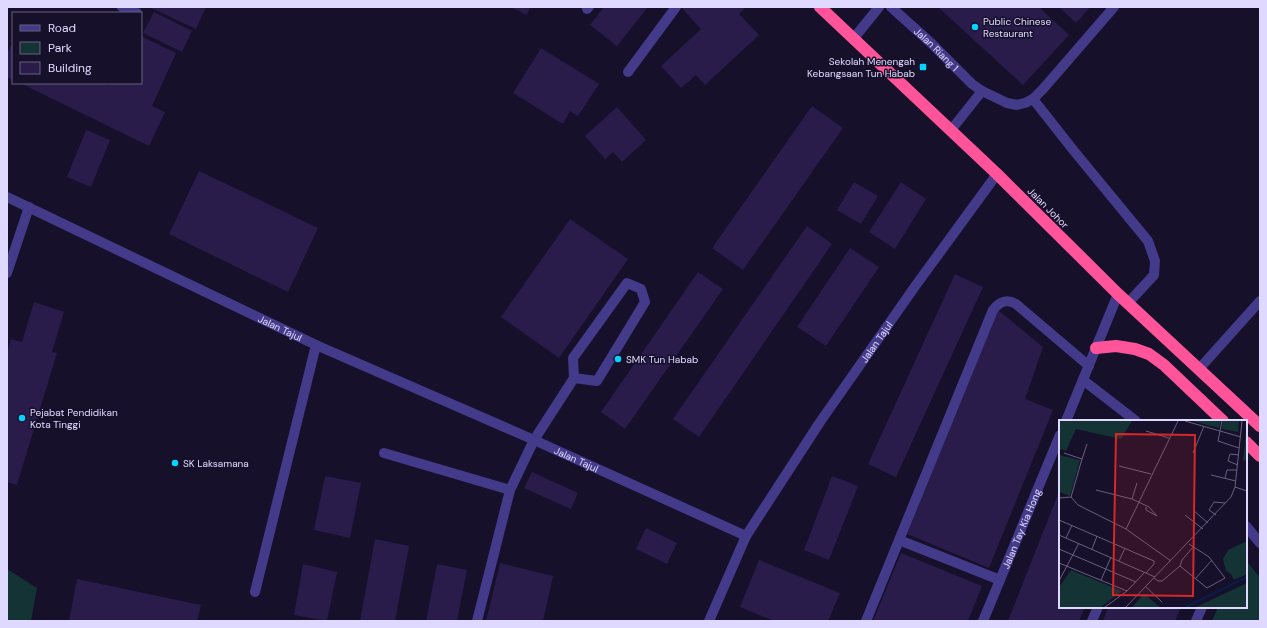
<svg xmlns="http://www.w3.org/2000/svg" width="1267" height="628" viewBox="0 0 1267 628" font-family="'DM Sans',sans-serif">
  <rect width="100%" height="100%" fill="#16102a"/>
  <path fill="#133334" d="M1246,560L1260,578V621H1212L1218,607H1246Z
    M7,569L37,588L31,621H7Z"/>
  <path fill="#291c4b" d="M149,7H206L196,29Z
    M510,7H530L527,15Z
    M604,7H648L617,46L590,25Z
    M681,7H746L739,14L759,35L705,85L696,75L681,88L661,66L701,29Z
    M938,7H1039L1069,35L1023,85Z
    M1059,7H1090L1076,23Z
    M154,12L192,31L182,52L143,33Z
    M141,36L176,53L152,106L165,112L149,146L20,83H103L108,85L109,83H141Z
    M13,42V80L7,77V54Z
    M541,48L599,84L578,116L570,111L563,124L513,93Z
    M812,106L843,128L743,270L712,248Z
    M617,107L646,140L622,162L613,152L605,159L585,136Z
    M86,130L110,140L91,187L67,177Z
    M199,171L318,228L288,292L169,234Z
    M854,182L878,196L861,224L837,210Z
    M901,182L926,199L895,249L869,232Z
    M570,219L628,259L559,358L501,317Z
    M807,226L832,244L699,437L673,419Z
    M850,248L879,267L826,346L797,327Z
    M698,272L723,289L625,429L601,412Z
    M955,274L983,287L896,477L868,464Z
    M34,302L64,312L52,352L57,353L17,485L7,482V354L11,339L22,342Z
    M998,310L1043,347L1025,399L1053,410L989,568L907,534Z
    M532,472L578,493L571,509L524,488Z
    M325,476L361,483L350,538L314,530Z
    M832,476L858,486L829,560L804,550Z
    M1060,489V607H1085L1079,621H1008Z
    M646,528L677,543L667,564L636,549Z
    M375,539L409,546L395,621H360Z
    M901,553L982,586L968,621H873Z
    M759,560L840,593L828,621H774L740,607Z
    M500,563L553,576L543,621H486Z
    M303,564L337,572L327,621L294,615Z
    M437,564L467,570L457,621H426Z
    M77,579L201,605L197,621H69Z
    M1108,607H1181L1175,621H1103Z"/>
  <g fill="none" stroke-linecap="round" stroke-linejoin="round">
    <path stroke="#433a89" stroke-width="10" d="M122,7L137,13
      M587,9L589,7
      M628,72L676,7
      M1033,99L1074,151L1148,241L1155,261L1154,275L1128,303
      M7,273L29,207
      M1199,369L1260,301
      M384,453L510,490
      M899,540L1000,580
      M255,592L316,345
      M477,621L510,490L534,440L574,378L573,358L627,283L641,289L645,302L597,381L574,378
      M866,621L993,310C1000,301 1007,299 1016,304L1089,366
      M1092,621L1098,607"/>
    <g stroke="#433a89" stroke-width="10">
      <path id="s1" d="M891,7L931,43L972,84L982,91L1007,103L1017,105L1025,103L1033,99L1043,89L1114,7"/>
      <path d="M854,38L879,7"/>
      <path d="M951,130L982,91"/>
      <path id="s2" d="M7,197L316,345L534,440L746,536L820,422L916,285L997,174"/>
      <path d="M1083,380L1136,421"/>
      <path d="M1066,421L1118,294"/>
      <path d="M1246,526L1260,543"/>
      <path d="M709,621L746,536"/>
      <path id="s3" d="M983,621L1060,435"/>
      <path d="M1196,621L1202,607"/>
    </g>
    <path stroke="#ff549a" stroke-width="12" d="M820,7L997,174L1118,294L1260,426
      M1096,348L1116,346L1135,349L1149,354L1164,365L1223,421
      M1246,442L1260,456"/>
  </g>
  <g fill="#05d4ff" stroke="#16102a" stroke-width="1.5">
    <circle cx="975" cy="27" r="4"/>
    <rect x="919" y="63" width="8" height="8" rx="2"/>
    <circle cx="618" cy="359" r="4"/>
    <circle cx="22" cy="418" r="4"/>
    <circle cx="175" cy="463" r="4"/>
  </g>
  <g text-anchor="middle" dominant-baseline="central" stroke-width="3" stroke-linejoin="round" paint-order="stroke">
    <g font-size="10" fill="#e0d9ff" stroke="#16102a" text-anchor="start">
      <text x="983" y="21">Public Chinese<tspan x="983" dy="12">Restaurant</tspan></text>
      <text x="915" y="61" text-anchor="end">Sekolah Menengah<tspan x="915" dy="12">Kebangsaan Tun Habab</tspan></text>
      <text x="626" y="359">SMK Tun Habab</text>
      <text x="30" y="412">Pejabat Pendidikan<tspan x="30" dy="12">Kota Tinggi</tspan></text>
      <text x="183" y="463">SK Laksamana</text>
    </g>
    <g font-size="10" fill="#e0d9ff" stroke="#16102a">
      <text stroke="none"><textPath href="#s1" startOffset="62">Jalan Riang 1</textPath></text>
      <text transform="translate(1048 208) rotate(45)">Jalan Johor</text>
      <text stroke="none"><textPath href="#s2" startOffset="303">Jalan Tajul</textPath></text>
      <text stroke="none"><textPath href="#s2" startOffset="1047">Jalan Tajul</textPath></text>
      <text stroke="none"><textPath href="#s2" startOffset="627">Jalan Tajul</textPath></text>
      <text stroke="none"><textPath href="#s3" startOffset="100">Jalan Tay Kia Hong</textPath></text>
    </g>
  </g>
  <g transform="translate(1059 420)">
    <rect width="188" height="188" fill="#16102a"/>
    <path d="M0,1H73L62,19L17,9L7,31L1,29L0,34ZM133,1H162L160,8ZM164,1H180L179,12L163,9ZM188,2V41L184,40ZM0,35L21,40L11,76L0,72ZM188,121V154L175,160L172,154L167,151L164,139L169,130ZM12,150L63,171L42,187H0V167ZM188,163V187H137ZM85,174L101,187H73Z" fill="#133334"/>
    <path fill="none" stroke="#0a1c49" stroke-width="2" d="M127,187L188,157"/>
    <path fill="none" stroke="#67607f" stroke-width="1" d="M126,1L182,17M163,1L159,21L180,28M87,11L110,18M5,33L23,39L12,77M134,33L145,6M23,39L28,24M179,45L169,41L171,34L180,35M60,46L92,54M152,55L177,61M166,58L168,50H178M176,67L188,71M37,70L73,79L90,87L98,96L87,90V87M12,77L19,85L67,109M0,78L12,77M73,79L78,63M134,90L149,103M126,95L144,109M157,95L150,90L155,82L166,83M0,100L95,141V144L87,153M0,115L96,157M7,118L13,105M0,129L77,162M33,129L38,116M60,141L66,128M112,141L67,109L119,1M0,143L68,171M121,146L148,168L166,158L150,137L130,124M95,158L99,161H103L121,146L123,140L134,127M136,159L153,140M42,160L52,137M0,161L20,123M87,167L103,182M46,187L68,171L86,152M67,187L172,77L176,67L183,1"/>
    <path fill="#d62828" fill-opacity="0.15" stroke="#d62828" stroke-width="2" d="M57,14L136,15L134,176L54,175Z"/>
    <rect width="188" height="188" fill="none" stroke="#e0d9ff" stroke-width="2"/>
  </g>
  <rect width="1267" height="628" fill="none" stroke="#e0d9ff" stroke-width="16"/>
  <rect x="12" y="12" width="130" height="72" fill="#16102a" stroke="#67607f"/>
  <rect x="20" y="25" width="20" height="6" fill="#433a89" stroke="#67607f"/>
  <text x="48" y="32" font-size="12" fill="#e0d9ff">Road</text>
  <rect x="20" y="42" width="20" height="12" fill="#133334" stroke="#67607f"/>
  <text x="48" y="52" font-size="12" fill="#e0d9ff">Park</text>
  <rect x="20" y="62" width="20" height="12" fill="#291c4b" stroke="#67607f"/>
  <text x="48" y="72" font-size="12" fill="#e0d9ff">Building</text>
</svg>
